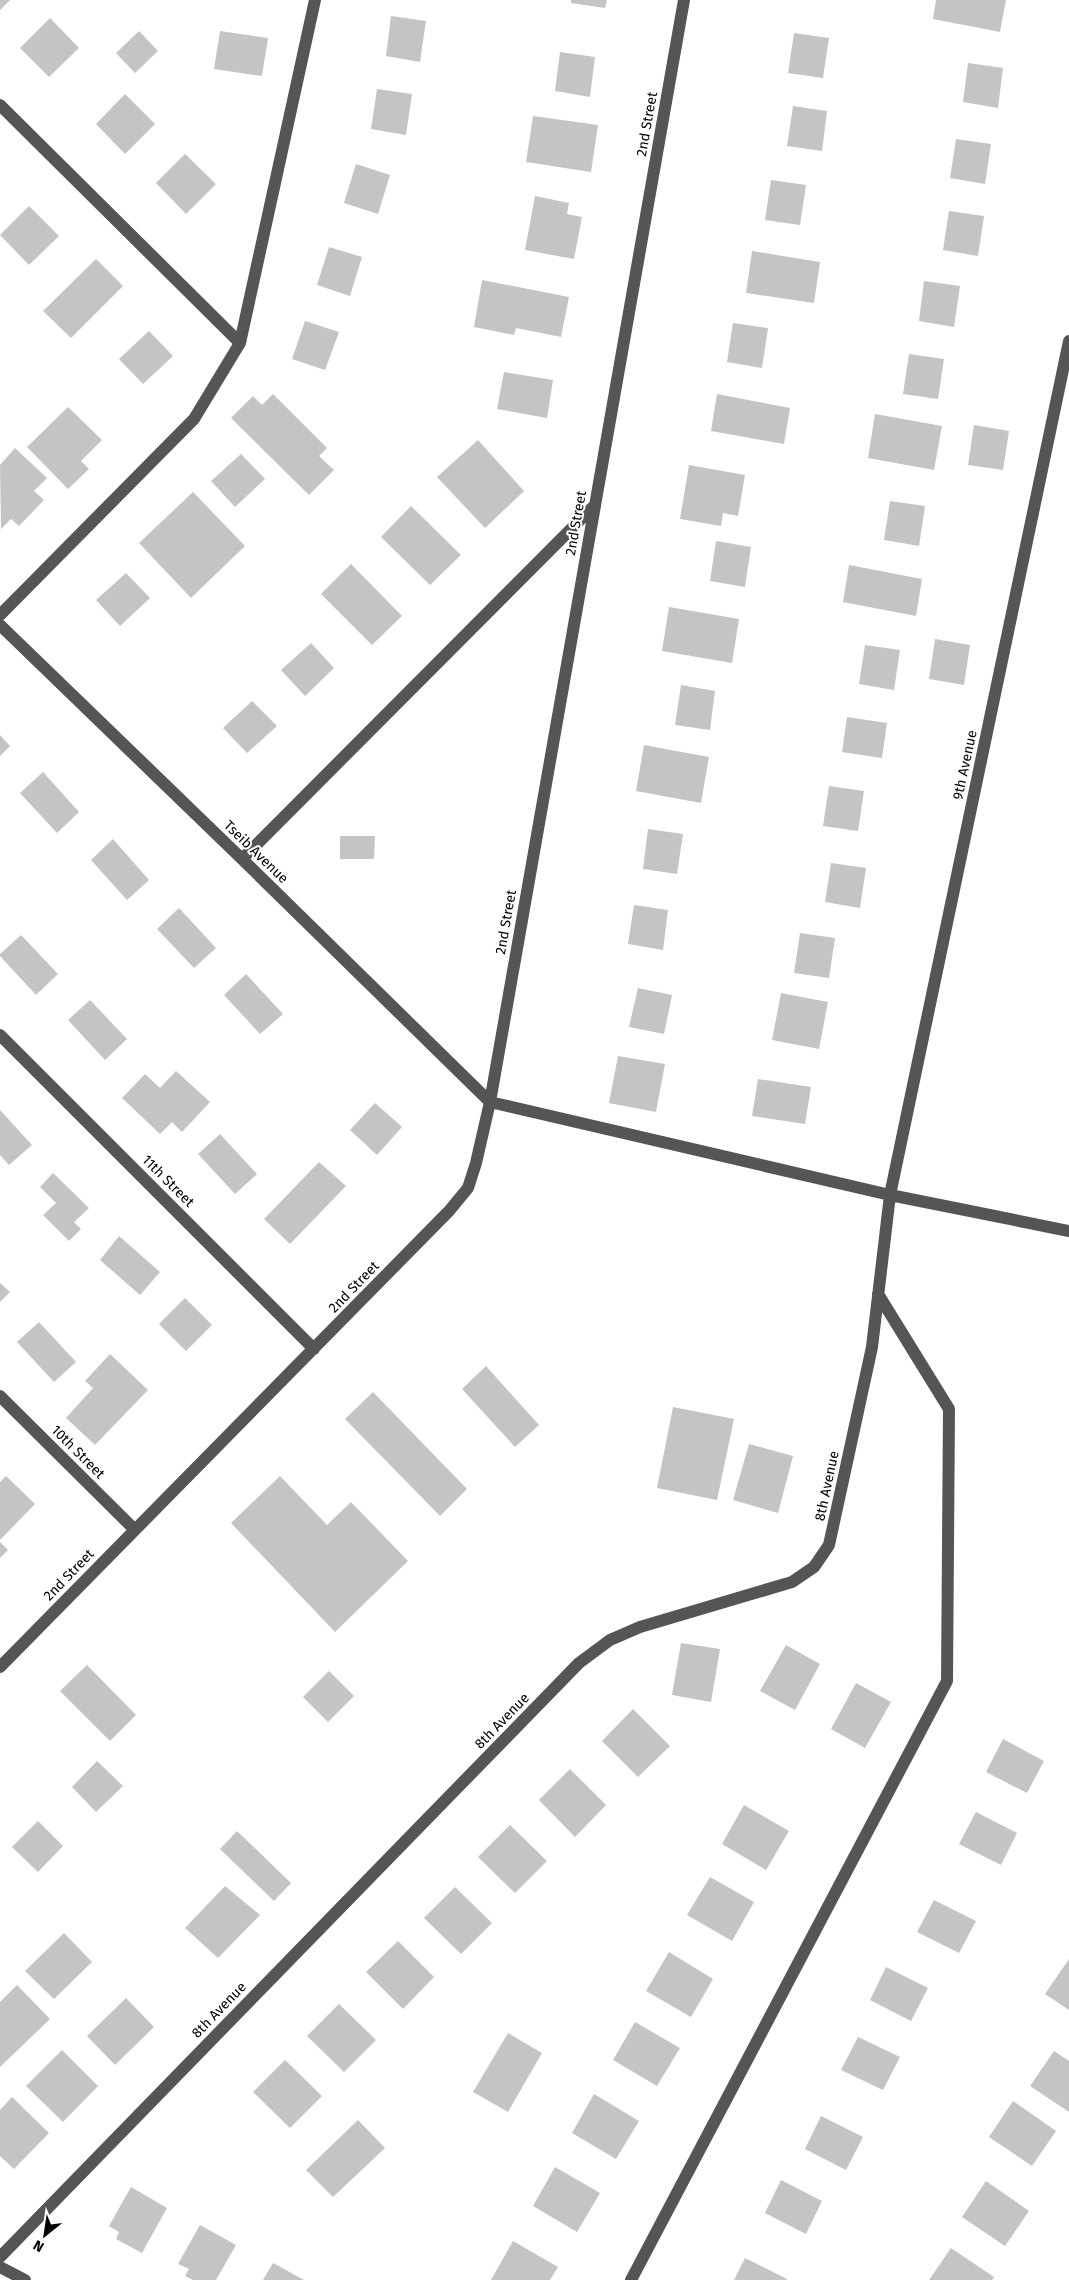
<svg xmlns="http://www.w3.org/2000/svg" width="1069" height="2280" viewBox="0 0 1069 2280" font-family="'Fira Sans',sans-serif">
  <rect width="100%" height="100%" fill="#fff"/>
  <path fill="#c4c4c4" d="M0,0H10L0,10Z
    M571,0H607L605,8L571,3Z
    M936,0H1006L1000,32L933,19Z
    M391,16L426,21L420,62L386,56Z
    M50,18L79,48L49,77L20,48Z
    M139,31L158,51L135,73L116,53Z
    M220,31L268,38L262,76L214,69Z
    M794,33L829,38L823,78L788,73Z
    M560,52L595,57L590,97L555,91Z
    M968,63L1003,68L998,108L963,102Z
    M377,89L412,94L406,135L371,129Z
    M125,94L155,124L125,154L96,124Z
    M793,106L827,111L822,151L787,146Z
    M533,116L598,125L591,172L526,162Z
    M956,139L991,144L985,184L950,178Z
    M185,154L216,184L186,214L156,183Z
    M356,164L390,175L378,214L344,203Z
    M771,180L806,185L800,225L765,220Z
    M535,196L569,203L567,214L582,217L574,259L525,250Z
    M29,206L59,236L29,265L0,235Z
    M949,211L984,216L978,256L943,250Z
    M329,247L362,257L350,296L317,285Z
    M752,251L820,262L814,303L746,293Z
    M96,259L123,286L71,338L43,311Z
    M482,280L569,297L561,337L516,328L514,335L474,327Z
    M924,281L960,286L954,327L919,321Z
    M305,321L339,332L325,370L292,359Z
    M733,323L768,328L762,368L727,362Z
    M149,331L173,356L143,384L119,359Z
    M909,354L944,359L938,399L903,394Z
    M504,372L553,380L547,418L497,409Z
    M273,394L327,448L319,456L334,470L309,495L231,418L253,396L262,405Z
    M717,394L790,408L784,444L711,431Z
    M68,407L102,440L81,461L89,469L68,489L27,447Z
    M875,414L942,426L934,470L868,458Z
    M974,425L1009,431L1003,470L968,465Z
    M478,440L524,491L485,528L437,477Z
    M15,448L47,478L34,491L44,500L19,526L11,519L1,529L0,465Z
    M241,454L265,479L235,507L211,481Z
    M689,465L745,475L738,516L723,513L721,526L680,519Z
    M193,492L245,546L191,598L139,543Z
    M890,501L925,506L919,546L884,540Z
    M411,506L461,555L430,585L381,537Z
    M716,541L751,547L745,587L710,581Z
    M351,564L402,616L372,645L321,594Z
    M849,565L922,579L916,616L843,602Z
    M126,573L150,598L120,626L96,600Z
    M669,607L739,619L732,663L662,651Z
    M935,639L970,645L964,685L929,679Z
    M311,643L334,668L305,696L281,670Z
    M865,645L900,650L894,690L859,684Z
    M681,685L715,691L710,730L675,725Z
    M252,701L277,726L247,753L223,728Z
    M847,717L887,723L882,758L842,752Z
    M0,735L10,746L0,756Z
    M644,745L709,757L701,803L636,791Z
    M43,772L79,812L57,833L20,793Z
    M829,786L864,791L858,831L823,826Z
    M648,829L683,834L677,874L643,869Z
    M340,836H375L374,859H340Z
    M113,839L149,880L127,900L91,860Z
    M831,863L866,868L860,908L825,902Z
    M634,905L668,910L663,950L628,944Z
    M179,908L216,948L194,968L157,929Z
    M800,933L835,938L829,978L794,973Z
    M21,935L58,974L36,995L0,956V954Z
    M246,974L283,1014L260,1034L224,995Z
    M638,988L672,995L664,1034L629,1027Z
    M781,993L828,1002L819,1049L772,1040Z
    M90,1000L127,1039L105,1060L68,1020Z
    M618,1056L665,1064L656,1112L609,1103Z
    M176,1071L210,1102L182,1132L172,1122L160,1134L122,1098L145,1074L160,1088Z
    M758,1079L811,1087L805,1124L752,1116Z
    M375,1103L402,1127L377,1155L350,1130Z
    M0,1110L32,1145L9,1165L0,1155Z
    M220,1134L257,1174L235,1194L198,1154Z
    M319,1162L346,1186L290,1244L264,1219Z
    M53,1173L89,1208L74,1222L81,1229L69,1241L43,1215L56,1203L40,1187Z
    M119,1236L160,1272L140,1295L100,1260Z
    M0,1283L10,1292L0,1302Z
    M185,1298L212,1325L186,1351L159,1324Z
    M39,1322L76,1362L54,1382L17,1342Z
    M110,1354L148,1390L95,1445L66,1418L93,1388L85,1381Z
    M486,1366L539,1425L515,1447L462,1389Z
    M373,1392L467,1489L440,1516L345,1419Z
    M673,1407L734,1419L717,1500L657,1488Z
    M749,1444L793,1456L778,1513L733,1500Z
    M6,1476L35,1504L0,1540V1482Z
    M280,1476L327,1525L351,1502L408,1561L335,1632L231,1523Z
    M0,1542L8,1550L0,1558Z
    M681,1643L720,1649L711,1702L672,1695Z
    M786,1645L820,1664L795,1710L760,1691Z
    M87,1665L136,1715L110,1741L60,1691Z
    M329,1671L354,1696L328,1722L303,1697Z
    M856,1683L891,1702L865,1748L831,1729Z
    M633,1709L670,1746L638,1777L602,1741Z
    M1003,1739L1044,1761L1027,1793L986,1772Z
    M97,1761L123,1786L96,1812L72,1787Z
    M570,1769L606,1805L575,1837L539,1800Z
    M744,1805L789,1831L766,1870L722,1844Z
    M976,1812L1017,1833L1001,1865L959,1844Z
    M38,1821L63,1846L38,1872L12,1847Z
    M510,1825L547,1861L515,1893L478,1857Z
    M237,1831L291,1883L274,1901L220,1849Z
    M710,1877L754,1902L732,1941L687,1915Z
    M225,1886L260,1915L218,1958L185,1928Z
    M455,1887L492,1923L461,1954L424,1918Z
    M934,1900L976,1921L959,1953L917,1932Z
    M64,1933L92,1962L54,1999L25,1971Z
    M398,1941L434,1977L403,2009L366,1972Z
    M669,1952L713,1979L691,2017L646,1991Z
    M1069,1959V2010L1045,1994Z
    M886,1967L928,1988L911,2021L870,2000Z
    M17,1985L50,2019L0,2067V2002Z
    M126,1998L154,2027L115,2065L87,2036Z
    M339,2004L376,2040L344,2072L307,2036Z
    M635,2022L680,2048L657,2086L613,2060Z
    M508,2033L542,2053L508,2112L473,2092Z
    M858,2037L900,2057L883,2090L841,2070Z
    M62,2050L98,2086L63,2122L26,2086Z
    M1054,2051L1069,2061V2112L1030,2086Z
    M285,2060L322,2096L290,2128L253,2092Z
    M594,2094L639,2121L616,2159L572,2133Z
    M12,2097L49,2133L14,2169L0,2156V2110Z
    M1013,2101L1056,2131L1032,2166L989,2137Z
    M821,2116L863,2137L846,2170L805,2149Z
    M358,2120L385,2148L333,2197L306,2170Z
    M555,2167L600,2193L577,2232L533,2206Z
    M781,2180L822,2201L806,2234L765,2213Z
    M986,2181L1029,2211L1005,2246L962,2217Z
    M131,2187L167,2208L142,2253L116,2239L119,2232L109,2226Z
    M200,2225L236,2245L216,2280H193L185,2276L189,2269L178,2264Z
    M513,2241L558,2267L550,2280H491Z
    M951,2248L994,2277L992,2280H929Z
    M745,2258L787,2279L786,2280H734Z
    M273,2263L304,2280H263Z"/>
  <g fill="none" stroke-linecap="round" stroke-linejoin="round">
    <path stroke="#555" stroke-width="12" d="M0,105L240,343
      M0,615L194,419L240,343L315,0
      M0,625L242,859L490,1102
      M242,859L594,506
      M0,1035L314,1349
      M490,1102L890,1195L1069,1231
      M0,1396L135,1530
      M0,1667L449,1211L468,1188L476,1163L490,1102L684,0
      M0,2257L579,1663L610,1640L640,1627L792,1582L814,1567L829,1545L872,1347L890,1195L1069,341
      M0,2267L25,2280
      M631,2280L947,1681L949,1409L878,1294"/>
  </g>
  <g text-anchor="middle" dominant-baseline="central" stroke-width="4" stroke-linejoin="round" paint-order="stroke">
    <g font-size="14" fill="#000" stroke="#fff">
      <text transform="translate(647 124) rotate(-80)">2nd Street</text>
      <text transform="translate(576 523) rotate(-80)">2nd Street</text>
      <text transform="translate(965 765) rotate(-78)">9th Avenue</text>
      <text transform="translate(256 852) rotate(44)">Tseib Avenue</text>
      <text transform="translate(506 922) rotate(-80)">2nd Street</text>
      <text transform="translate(168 1181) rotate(45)">11th Street</text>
      <text transform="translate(354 1287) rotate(-46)">2nd Street</text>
      <text transform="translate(78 1452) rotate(45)">10th Street</text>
      <text transform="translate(827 1486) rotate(-78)">8th Avenue</text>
      <text transform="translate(69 1575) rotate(-46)">2nd Street</text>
      <text transform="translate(502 1721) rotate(-46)">8th Avenue</text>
      <text transform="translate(219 2010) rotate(-46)">8th Avenue</text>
    </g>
  </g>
  <g transform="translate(45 2235) rotate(210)" stroke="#ffffff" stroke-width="4" paint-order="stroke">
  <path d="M0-4L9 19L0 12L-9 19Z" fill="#000000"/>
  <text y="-8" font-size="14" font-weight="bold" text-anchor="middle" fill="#000000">N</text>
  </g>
</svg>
